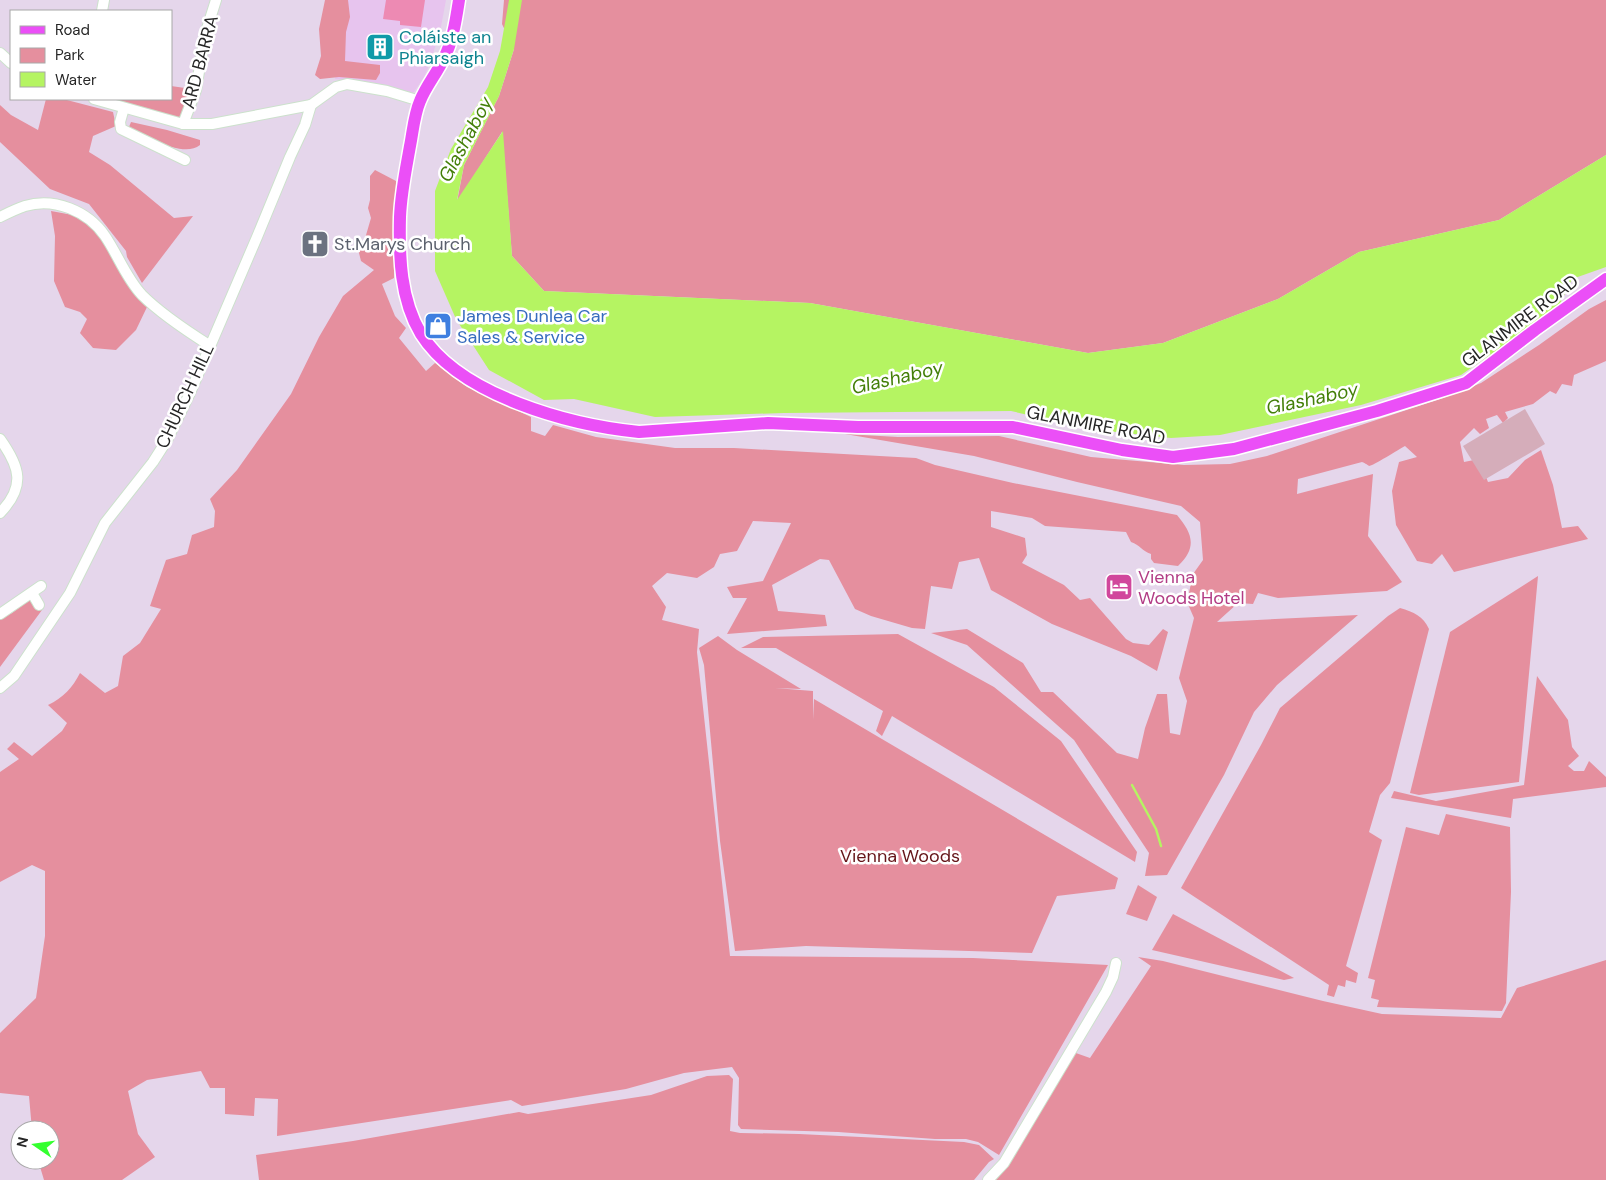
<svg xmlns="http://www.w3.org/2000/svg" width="1606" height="1180" font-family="'DM Sans',sans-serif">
<rect width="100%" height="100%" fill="#e5d6eb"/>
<!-- education -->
<path fill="#e7c4ee" d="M342 0H446L440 32 430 63 424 77 413 93 363 82 335 79Z"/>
<!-- green -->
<g fill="#e58f9e">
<path d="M325 0H348L350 17 346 32 345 61 380 65V73L376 80 339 77 320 79 315 75 321 56 319 29Z"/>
<path d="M504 0H1606V155L1499 220 1359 252 1278 299 1163 343 1088 353 810 303 544 291 512 256 502 132 457 202 464 165 499 96 514 49 502 24Z"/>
<path d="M171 86 199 90 191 118 176 119 105 99H171Z"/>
<path d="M46 99H63L113 112 116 126 93 136 89 152 110 165 174 218 193 216 142 283 127 257 126 251 89 204 50 189 0 142V105L11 115 38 130Z"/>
<path d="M131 122 167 130 200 140V145C184 158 150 138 133 131L129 127Z"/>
<path d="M375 170 396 181 394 278 382 284 395 316 406 328 399 338 426 371 435 363 467 387 531 417V431L545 436 553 425 596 437 675 448H734L916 458 935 465 1013 483 1177 515C1192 533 1198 547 1178 566L1154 563 1151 559V554C1142 551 1140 545 1131 542L1126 532 1045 526 1032 518 991 511V527L1025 538 1027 555 1022 563 1064 585 1080 600 1090 598 1126 639 1133 643 1149 645 1163 629 1168 632 1157 671 1131 656 1052 624 991 590 979 558 959 562 952 589 931 586 925 629 912 628 871 616 855 609 829 560 820 559 772 585 778 611 825 615 827 626 727 634 747 598H733L727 587 763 581 791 523 753 521 737 551 720 554 714 567 697 578 667 573 652 586 666 607 662 620 699 629 697 652 730 956 973 958 1108 965 999 1155 978 1142 966 1139H935L838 1132 741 1129 738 1125 739 1078 732 1067 684 1073 626 1089 522 1106 511 1100 277 1136 278 1099 255 1098 254 1116 225 1114V1088H210L201 1071 147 1080 128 1091 138 1134 155 1157 122 1180H44L38 1160H50V1130H32L29 1096 0 1093V1033L36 998 45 936V871L32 865 0 882V772L19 759 7 749 14 742 32 756 62 731 67 723 48 705C63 698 73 687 80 673L105 693 118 686 123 656 140 643 161 609 150 606 166 560 187 554 192 535 214 527 215 511 210 499 237 470 291 394 319 337 343 296 374 270 361 261 357 245 364 242 371 218 368 208 370 200V176Z"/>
<path d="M51 211 78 216 96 230 128 283 147 307 136 330 116 350 93 348 80 333 87 319 80 312 65 307 54 281 55 236Z"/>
<path d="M1606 300V361L1574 375 1572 386 1562 384 1556 394 1550 391 1533 404 1505 412 1508 418 1503 423 1497 415 1486 419 1489 428 1480 434 1474 428 1460 442 1464 462 1479 459 1488 482 1508 478 1525 460 1541 450 1553 485 1562 528 1578 526 1588 539 1454 572 1442 554 1432 564 1417 561 1396 525 1392 491 1399 462 1417 457 1405 446C1399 449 1373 466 1369 466 1368 465 1363 462 1362 462L1298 479 1297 494 1373 474 1368 536 1402 582 1387 591 1278 598 1258 593 1253 604 1238 603 1217 622 1358 615 1277 685 1254 712 1224 775 1167 875 1145 876 1149 853 1074 740 967 645 931 633 967 629 1023 663 1041 692H1053L1117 753 1138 759 1145 728 1157 694H1167L1170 733 1180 735 1187 701 1179 678 1194 618 1187 602 1193 574 1203 560 1200 522 1181 506 1077 482 974 456 845 434 898 437 999 436 1091 457 1184 465 1230 464 1267 456 1443 398 1481 383 1539 345 1589 309Z"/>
<path d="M1538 576 1519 782 1419 795 1410 793 1450 632Z"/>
<path d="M29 600 35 603 42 610 0 667V618L12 613Z"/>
<path d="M1400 608C1414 612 1423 616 1429 629L1390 783 1380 795 1369 832 1382 840 1346 966 1358 973 1356 983 1346 980 1345 987 1338 985 1334 997 1327 995 1329 985 1181 888 1261 745 1280 708 1388 616Z"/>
<path d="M898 634 994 687 1061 741 1137 852 1135 862 892 716 882 736 876 731 883 711 776 648H741L763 637Z"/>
<path d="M718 636 737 650 801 689 775 688 813 691V720L814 699 1118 878 1115 889 1057 896 1032 953 806 946 735 951 720 841 704 665 699 648Z"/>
<path d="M1537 676 1568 720 1572 747 1579 756 1568 766 1574 771H1584L1589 761 1606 777V787L1513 799 1511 818 1391 798 1394 791 1436 801 1524 785Z"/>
<path d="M1446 814 1510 827 1511 892 1506 1003 1502 1011 1377 1007 1379 1000 1371 998 1375 980 1368 978 1406 827 1439 835Z"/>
<path d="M1138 885 1157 897 1147 921 1126 914Z"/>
<path d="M1173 914 1294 978 1284 980 1152 950Z"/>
<path d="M1138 957 1163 961 1323 1001 1382 1014 1501 1018 1517 988 1606 960V1180H987L1073 1052 1090 1058 1151 966Z"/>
<path d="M729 1075 733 1079 730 1131 740 1133 799 1134 964 1142 979 1145 994 1159 989 1162 974 1180H259L256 1155 353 1141 519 1112 528 1114 651 1095 707 1076Z"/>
</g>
<!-- cemetery -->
<path fill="#d5adba" d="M1525 409 1545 444 1484 480 1463 446Z"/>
<!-- pitch -->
<path fill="#ed8ab3" d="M386 0H425L421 27 400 25V21L383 19Z"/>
<!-- water -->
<path fill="#b5f462" d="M509 0H522L514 49 499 96 464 165 457 200 503 131 512 256 544 291 810 303 1088 353 1163 343 1278 299 1359 252 1499 220 1606 155V267L1572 279 1558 308 1461 375 1361 405 1220 435 1171 438 1089 429 1011 411 784 413 655 417 574 399 544 400 489 370 456 319 435 271V191L451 149 488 87 500 51Z"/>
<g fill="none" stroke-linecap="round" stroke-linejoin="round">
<!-- stream -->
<path stroke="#b5f462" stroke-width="2.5" d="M1132 785 1156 829 1161 846"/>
<defs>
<g id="minor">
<path d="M102 11 104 0"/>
<path d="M0 53 11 63"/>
<path d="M94 99 183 124H212L311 105 336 87 347 84 387 91 420 101"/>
<path d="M124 108 120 122 121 129 185 160"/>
<path d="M183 124 196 90 205 35 216 0"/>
<path d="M0 217C8 213 16 209 25 206 54 197 88 211 105 236 118 255 126 278 142 295 158 311 190 333 209 345"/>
<path d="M0 439C20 467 26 486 0 513"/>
<path d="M32 593 39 605"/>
<path d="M0 614 41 586"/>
<path d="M0 688 14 676 70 593 105 523 153 462 167 440 190 393 257 237 290 157 305 125 311 105"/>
<path d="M988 1180 1004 1163 1106 992 1113 977 1116 963"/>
</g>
<path id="major" d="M459 0C456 19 453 41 444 58 437 73 426 86 420 101 414 115 413 131 410 146 406 169 401 192 400 217 399 256 400 299 421 334 460 396 570 425 639 432L768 423 858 427H1013L1122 450 1173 457 1234 449 1377 411 1466 383 1535 330 1606 279"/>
</defs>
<!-- minor casing -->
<use href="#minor" stroke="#cce1cc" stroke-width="12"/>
<!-- major casing -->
<use href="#major" stroke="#fff" stroke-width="15"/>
<!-- minor -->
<use href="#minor" stroke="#fff" stroke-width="10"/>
<!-- major -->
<use href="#major" stroke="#eb4ff7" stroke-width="12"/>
</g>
<!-- icons -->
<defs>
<symbol id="building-square" viewBox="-11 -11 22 22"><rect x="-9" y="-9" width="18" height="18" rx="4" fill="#0f9aa8" stroke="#fff"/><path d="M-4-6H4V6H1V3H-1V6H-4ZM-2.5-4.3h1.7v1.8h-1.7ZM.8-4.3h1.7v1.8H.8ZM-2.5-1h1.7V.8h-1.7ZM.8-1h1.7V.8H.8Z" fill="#fff"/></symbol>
<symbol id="church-square" viewBox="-11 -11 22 22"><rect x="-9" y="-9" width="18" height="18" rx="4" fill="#6b7280" stroke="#fff"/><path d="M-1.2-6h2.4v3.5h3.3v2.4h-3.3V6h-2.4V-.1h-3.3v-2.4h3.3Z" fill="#fff"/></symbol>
<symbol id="shop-square" viewBox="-11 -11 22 22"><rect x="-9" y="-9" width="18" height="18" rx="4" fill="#3f7fe0" stroke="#fff"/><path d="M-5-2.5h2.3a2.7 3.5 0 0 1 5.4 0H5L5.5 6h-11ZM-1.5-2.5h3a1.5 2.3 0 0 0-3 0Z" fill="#fff"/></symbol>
<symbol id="hotel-square" viewBox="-11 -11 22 22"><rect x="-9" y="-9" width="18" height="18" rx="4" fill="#d1479c" stroke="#fff"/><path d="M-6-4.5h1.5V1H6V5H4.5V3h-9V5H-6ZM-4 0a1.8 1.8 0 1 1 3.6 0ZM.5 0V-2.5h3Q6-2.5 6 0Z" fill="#fff"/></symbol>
</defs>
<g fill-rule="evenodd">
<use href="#building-square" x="364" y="31" width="32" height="32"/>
<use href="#church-square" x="299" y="228" width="32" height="32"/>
<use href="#shop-square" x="422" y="310" width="32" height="32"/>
<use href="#hotel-square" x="1103" y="571" width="32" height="32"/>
</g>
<g text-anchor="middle" stroke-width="5" stroke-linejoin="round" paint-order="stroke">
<!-- culture labels -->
<g font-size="18" fill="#0d838f" stroke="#fff" text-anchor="start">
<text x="399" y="43">Coláiste an<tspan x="399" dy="21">Phiarsaigh</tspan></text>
</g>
<!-- street labels -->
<g font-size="18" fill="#262626" stroke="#fff">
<text transform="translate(200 62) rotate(-75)" y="6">ARD BARRA</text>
<text transform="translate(1520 321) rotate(-37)" y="6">GLANMIRE ROAD</text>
<text transform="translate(185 396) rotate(-65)" y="6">CHURCH HILL</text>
<text transform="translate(1096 425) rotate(11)" y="6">GLANMIRE ROAD</text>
</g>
<!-- worship labels -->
<g font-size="18" fill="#5b616d" stroke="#fff" text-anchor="start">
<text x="334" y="250">St.Marys Church</text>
</g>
<!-- shop labels -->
<g font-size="18" fill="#366cbe" stroke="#fff" text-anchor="start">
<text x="457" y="322">James Dunlea Car<tspan x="457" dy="21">Sales &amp; Service</tspan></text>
</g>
<!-- hotel labels -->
<g font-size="18" fill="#b23c85" stroke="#fff" text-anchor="start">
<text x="1138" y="583">Vienna<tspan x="1138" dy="21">Woods Hotel</tspan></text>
</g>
<!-- park labels -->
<g font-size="18" fill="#651519" stroke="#fff">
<text x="900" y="862">Vienna Woods</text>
</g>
<!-- water labels -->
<g font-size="19" font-style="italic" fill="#437f08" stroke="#fff">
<text transform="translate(465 139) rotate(-62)" y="7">Glashaboy</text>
<text transform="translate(897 377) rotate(-13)" y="7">Glashaboy</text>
<text transform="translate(1312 398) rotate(-12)" y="7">Glashaboy</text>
</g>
</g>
<!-- legend -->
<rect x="10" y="10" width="162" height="90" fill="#ffffff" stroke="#a8a8a8"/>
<rect x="20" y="26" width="25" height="8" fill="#eb4ff7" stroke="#a8a8a8"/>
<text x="55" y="35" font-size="15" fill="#262626">Road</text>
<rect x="20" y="48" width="25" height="15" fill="#e58f9e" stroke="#a8a8a8"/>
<text x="55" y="60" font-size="15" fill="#262626">Park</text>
<rect x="20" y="72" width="25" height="15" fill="#b5f462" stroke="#a8a8a8"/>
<text x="55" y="85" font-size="15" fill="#262626">Water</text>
<!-- north arrow -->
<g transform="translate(35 1145) rotate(283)"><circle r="24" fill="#ffffff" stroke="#a8a8a8"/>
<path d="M0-4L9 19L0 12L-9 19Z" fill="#34ff2f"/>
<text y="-8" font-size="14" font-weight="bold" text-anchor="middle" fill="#262626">N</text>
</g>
</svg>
